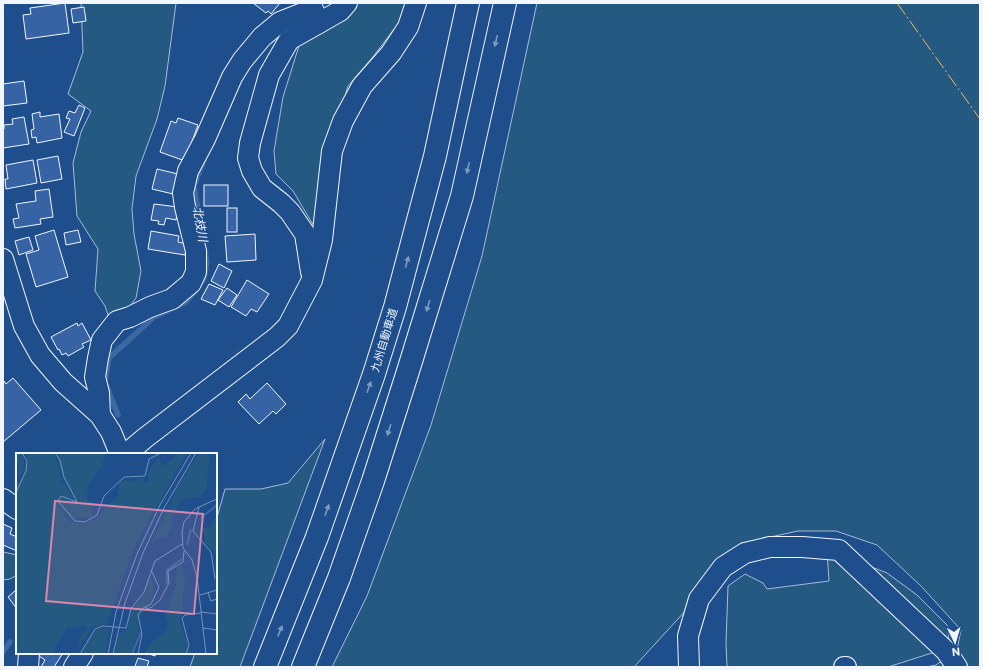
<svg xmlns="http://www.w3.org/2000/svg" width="983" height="670" font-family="Commissioner,'Noto Sans JP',sans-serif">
<rect width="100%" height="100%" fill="#1f4e8c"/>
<!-- green -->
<g fill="#245a82" stroke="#a8bbd7">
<path d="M81 3H176L165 86 157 119 136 176 132 209 134 234 141 271 136 298 113 330 105 306 95 291 98 249 77 216 73 163 81 132 91 111 68 94 83 52Z"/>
<path d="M334 3H406L398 24 372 58 348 86 338 121 318 233 293 191 276 174 274 151 283 97 302 36Z"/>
<path d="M537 3H980V667H926L936 665 957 650 961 630 921 586 877 545 836 531H798L761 539 688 608 634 667H332L367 596 431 425 482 256Z"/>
<path d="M325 439 240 667H190L195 653H216V521L225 489H261L288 483Z"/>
<path d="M827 551 854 560 887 573 917 595 947 625 949 640 935 652 888 667H727L726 643 728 586 745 574 763 583 767 589 829 581Z"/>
<path d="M3 552 17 555V575L10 579 3 580Z"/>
</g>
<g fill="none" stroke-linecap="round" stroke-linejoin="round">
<!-- stream -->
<g stroke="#3b69a3" stroke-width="5.5">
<path d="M203 238 194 186 204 160"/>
<path d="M118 415 105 382 109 358 154 317 186 302 204 279 207 262 205 251"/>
<path d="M3 652 10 642"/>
</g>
</g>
<!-- building -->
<g fill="#3563a3" stroke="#f2f6ff">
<path d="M65 3 69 33 26 39 23 15 31 14 30 8Z"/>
<path d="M253 3H280L271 14 268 11 266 13Z"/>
<path d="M84 7 86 21 73 23 71 9Z"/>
<path d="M24 81 27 103 3 106V84Z"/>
<path d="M79 105 85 108 74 136 64 132 70 119 66 118 69 111 75 113Z"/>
<path d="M40 112V117L59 114 62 138 37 143 36 137 32 138 31 130 34 129 32 114Z"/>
<path d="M24 117 29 144 3 148V130L4 129V125L13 124 12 119Z"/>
<path d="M178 118 198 125 185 161 160 152 171 121 176 123Z"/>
<path d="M58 156 62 179 41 183 37 160Z"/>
<path d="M33 160 37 183 6 189 5 179H8L6 165Z"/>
<path d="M157 169 178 174 173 194 152 189Z"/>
<rect x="204" y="185" width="24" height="21"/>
<path d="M49 189 53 217 40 219 41 224 15 228 13 219 19 218 16 204 36 201 35 191Z"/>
<path d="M154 204 178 207 176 220 166 218 164 225 158 224 159 221 151 220Z"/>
<rect x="227" y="208" width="10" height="24"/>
<path d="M54 230 68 277 36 287 26 254 39 250 35 236Z"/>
<path d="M78 230 81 242 66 245 64 233Z"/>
<path d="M151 231 179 236 178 242 187 244 185 255 148 249Z"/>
<path d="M255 234 256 260 227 262 225 236Z"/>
<path d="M29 237 33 250 19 255 15 241Z"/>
<path d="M219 264 232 271 224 288 211 281Z"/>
<path d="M247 280 269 294 257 312 251 309 246 316 231 307Z"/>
<path d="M209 284 223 290 215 305 201 299Z"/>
<path d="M227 288 237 295 229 307 218 300Z"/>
<path d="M77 323 78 326 82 323 91 340 82 344 84 347 68 356 66 353 62 355 59 349 58 350 51 337Z"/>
<path d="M13 378 41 410 3 442V382L4 381 6 384Z"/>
<path d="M267 383 286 404 276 414 273 411 259 424 238 402 246 394 250 399Z"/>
<path d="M3 524 12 528 10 534 17 537V551L3 545Z"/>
<path d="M17 589V609L8 597Z"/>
<path d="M40 653H63L54 667H41L45 660 39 656Z"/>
<path d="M146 653H156L155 656Z"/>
<path d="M138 658 149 661 147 667H139L135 666Z"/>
</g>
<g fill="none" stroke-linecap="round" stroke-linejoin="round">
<defs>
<g id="minor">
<path d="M3 259 24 326 40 355 63 382 100 415 111 432 120 454"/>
<path d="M311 272 305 234 290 212 281 203 262 188 252 171 248 158 250 143 269 75 289 40 340 11 347 3"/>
<path d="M100 415 99 393 95 377 98 358 102 340 117 321 130 317 150 307 172 299 191 283 196 272V251L185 207 183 193 188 171 205 139 232 77 242 61 262 37 280 22 313 9 319 23"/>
<path d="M126 454 145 438 277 337 288 326 312 280 322 240 332 151 343 121 362 86 391 53 408 27 416 3"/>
<path d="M3 499 17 509"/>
<path d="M28 667 29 653"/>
<path d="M74 667 83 653"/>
<path d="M689 667 688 636 699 599 723 567 745 553 770 547H802L839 550 946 651 957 667"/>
<path d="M844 667H846"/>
</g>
<g id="highway">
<path d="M265 667 317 537 374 374 395 307 435 156 461 35 468 3"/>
<path d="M303 667 339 578 373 481 409 368 462 196 505 3"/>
</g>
</defs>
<!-- minor casing -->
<use href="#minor" stroke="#f2f6ff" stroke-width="22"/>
<!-- highway casing -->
<use href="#highway" stroke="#f2f6ff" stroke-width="24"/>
<!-- minor -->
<use href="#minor" stroke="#1f4e8c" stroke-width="20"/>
<!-- highway -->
<use href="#highway" stroke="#1f4e8c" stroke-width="22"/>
<!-- power -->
<path stroke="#ffb74d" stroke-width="1" stroke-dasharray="14 3 2 3" stroke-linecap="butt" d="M897 3 980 119"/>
</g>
<!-- one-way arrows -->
<defs><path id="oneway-solid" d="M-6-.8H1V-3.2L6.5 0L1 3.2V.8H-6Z"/></defs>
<g fill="#7e9ac0">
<use href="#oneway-solid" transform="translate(496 41) rotate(103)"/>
<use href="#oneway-solid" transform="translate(468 168) rotate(102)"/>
<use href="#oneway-solid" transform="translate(407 262) rotate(-75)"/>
<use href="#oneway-solid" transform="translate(428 306) rotate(107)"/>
<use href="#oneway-solid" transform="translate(369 387) rotate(-71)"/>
<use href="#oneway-solid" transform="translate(389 430) rotate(108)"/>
<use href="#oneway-solid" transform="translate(327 510) rotate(-71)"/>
<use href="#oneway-solid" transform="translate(280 631) rotate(-68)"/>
</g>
<g text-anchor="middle" stroke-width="3" stroke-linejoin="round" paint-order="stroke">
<!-- street labels -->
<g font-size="11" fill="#f2f6ff" stroke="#1f4e8c">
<text transform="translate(384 340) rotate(-73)" y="4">九州自動車道</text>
</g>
<!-- water labels -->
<g font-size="12" font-style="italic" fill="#f2f6ff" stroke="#1f4e8c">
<text transform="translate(200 224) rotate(80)" y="4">北枝川</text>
</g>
</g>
<!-- overview -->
<g transform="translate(16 453)">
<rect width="201" height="201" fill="#1f4e8c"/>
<path d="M0 0H5L8 6V17L3 25V8L0 12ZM9 0H37L39 3 46 28 57 44V46L43 51 42 54 53 68 65 71 76 68 103 42 102 31 108 25 115 29 127 24 128 29H133L132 19 142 5 147 13 159 4 158 0H171L119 92 91 171 76 174 59 201 64 184 71 176 67 172 58 175 51 174 36 201H0V35L8 22 12 8ZM40 0H89L86 15 81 18 72 33 71 47 77 50 76 64 73 65 61 63V68L44 55 46 51 60 46 46 23ZM183 0H194L190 37 183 44 166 46 154 67 157 70 150 85H141L135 91 163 32ZM201 61V101L188 89V79L181 76 195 74ZM165 110 169 128 164 168 172 193 169 201H127L136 189 149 179 152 172 149 163 160 133 161 115ZM133 122 139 135 133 152 120 169 123 175 118 190V201H98L102 182 112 175 114 161 127 144ZM85 175 94 176 89 201H65L78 178Z" fill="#245a82"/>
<path fill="none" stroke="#3b69a3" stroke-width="2" d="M185 65 201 52M171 92 175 76M151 131V117L166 106M116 201 125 179"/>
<path fill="none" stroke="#7391ba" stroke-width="1" d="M39 0 44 7 48 24 61 49 45 43 42 48 59 68 69 69 81 62 88 43 108 24 129 23 133 6 145 0M0 39 10 18 11 8 6 0M183 54 177 78 195 99 199 126M192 140 195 148 201 146M184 142 201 137M130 154 131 156 136 154 144 147 153 130 152 118 167 109 168 98M185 159 201 161M187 175 201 177M64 201 79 176 87 173 110 175 115 156 128 139 139 108 166 91M92 201 100 159 121 101 144 52 175 0M97 201 109 150 127 100 148 55 180 0M122 201 126 181 122 162 127 155 135 151 143 134 135 117M170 201 173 192 166 165 169 162 185 160M190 201 181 124 176 107 167 95 166 79 168 69 179 56 201 46"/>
<path fill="#da87ad" fill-opacity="0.15" stroke="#da87ad" stroke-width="2" d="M39 48 187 61 178 161 30 148Z"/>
<rect width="201" height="201" fill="none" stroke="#f2f6ff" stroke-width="2"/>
</g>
<!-- border -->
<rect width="983" height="670" fill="none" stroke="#f2f6ff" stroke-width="8"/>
<!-- north arrow -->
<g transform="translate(955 642) rotate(175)" stroke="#1f4e8c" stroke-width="3" paint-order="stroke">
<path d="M0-3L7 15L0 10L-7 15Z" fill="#f2f6ff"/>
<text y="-6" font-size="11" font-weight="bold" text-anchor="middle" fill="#f2f6ff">N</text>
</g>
</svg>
